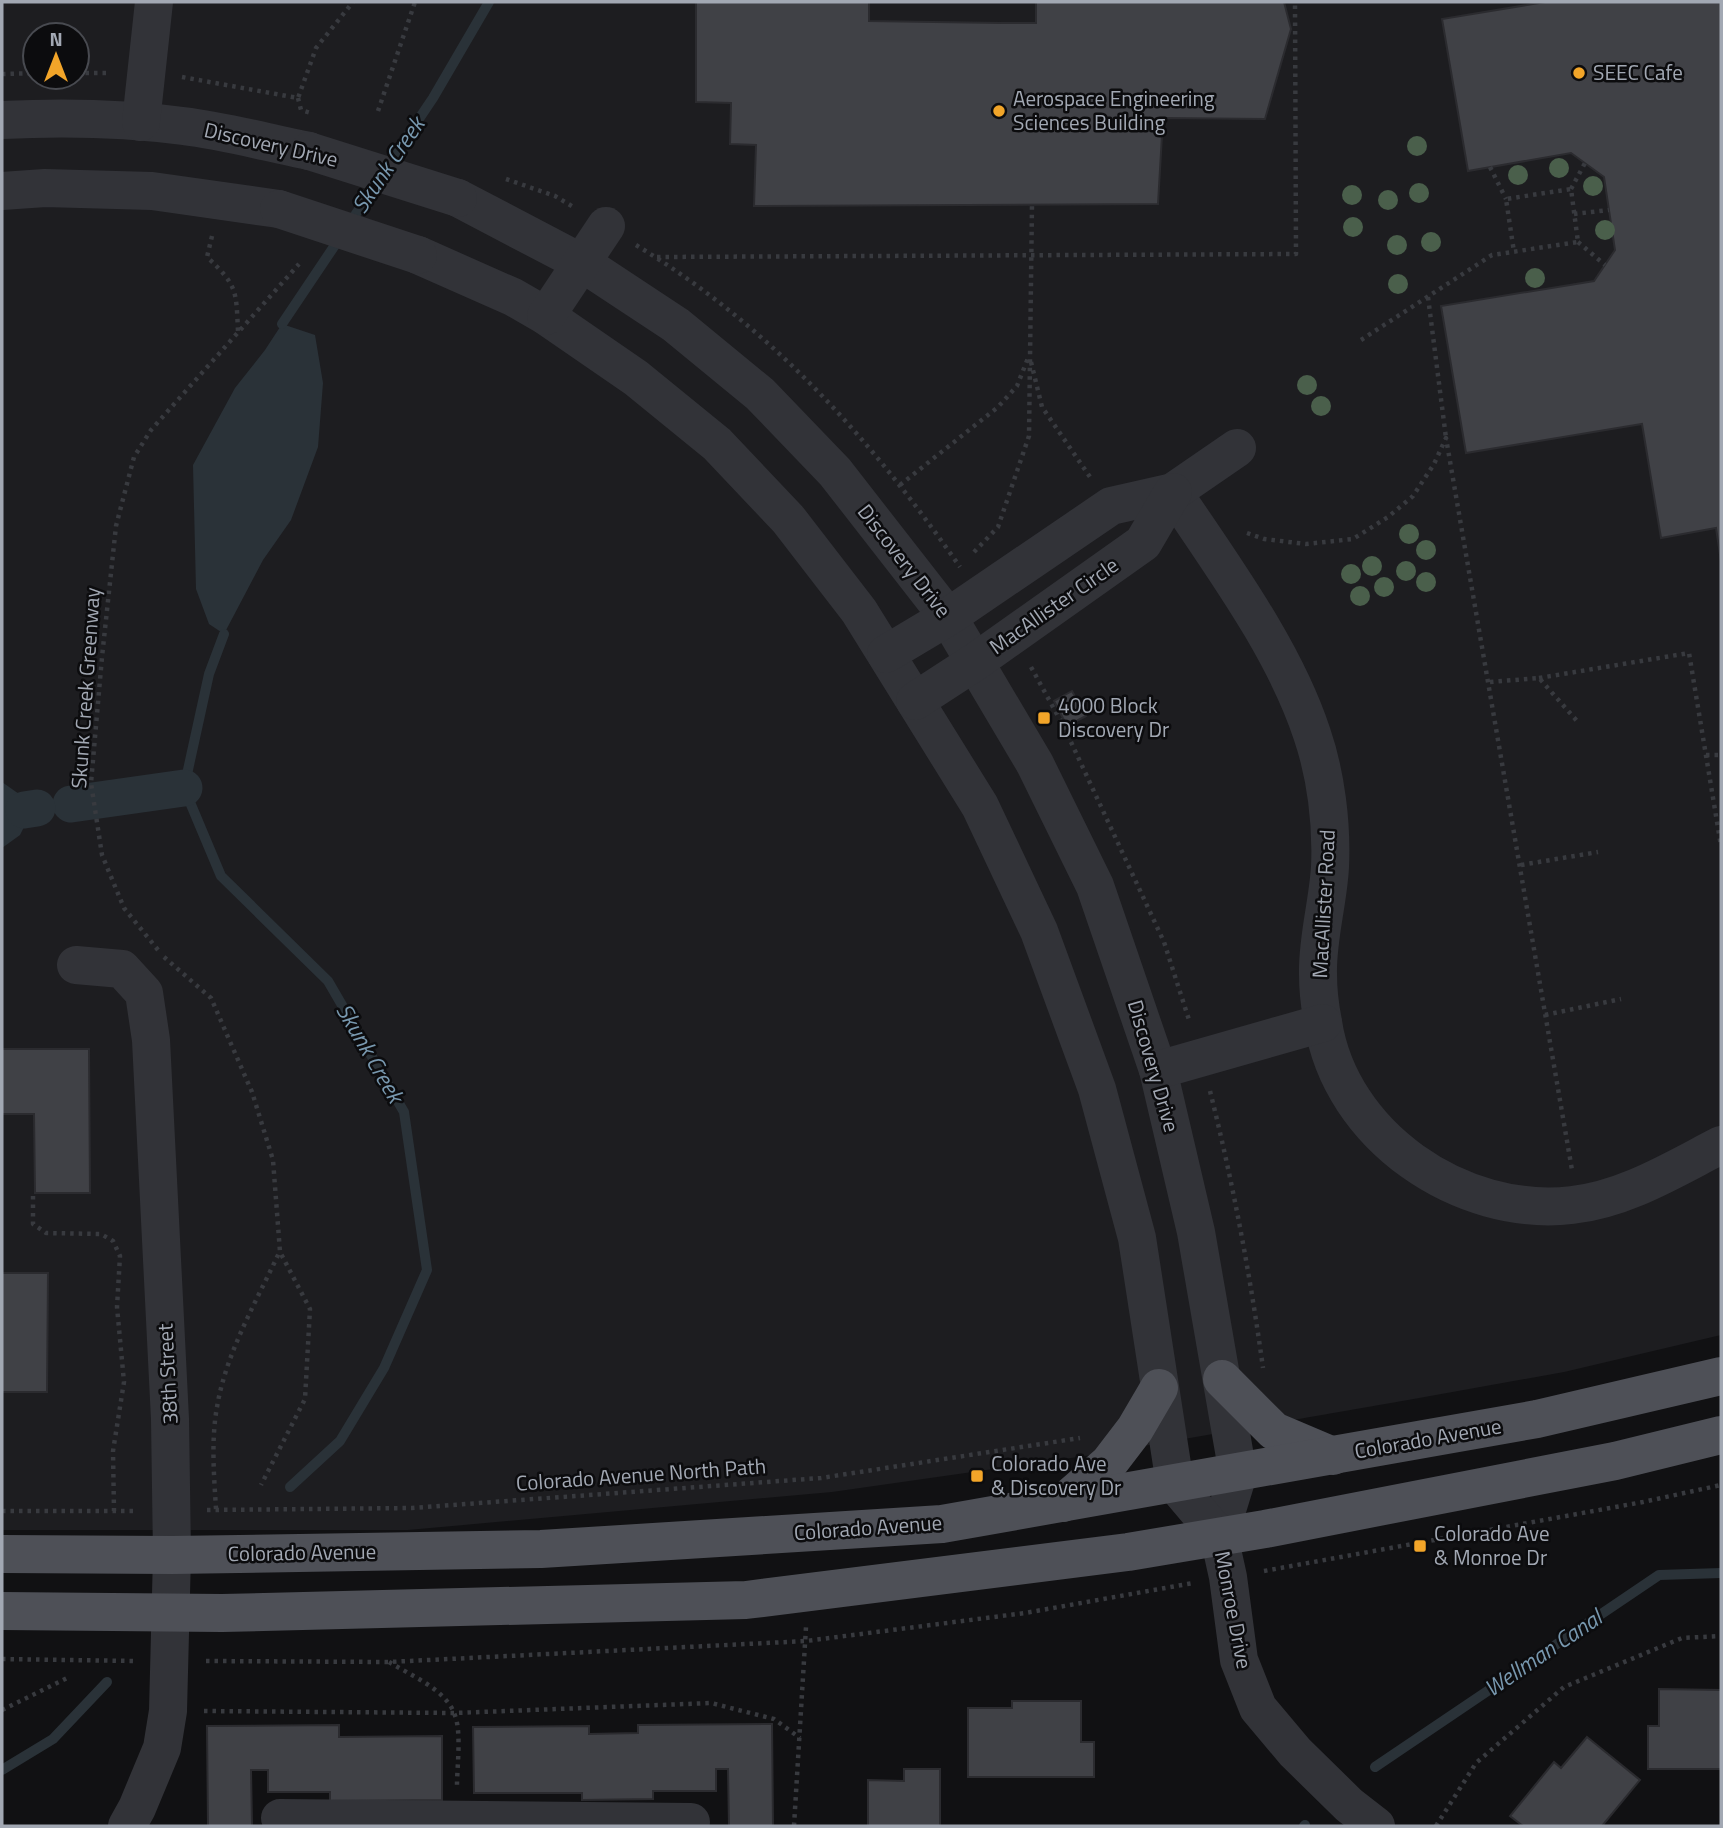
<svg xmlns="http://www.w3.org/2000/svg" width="1723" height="1828" font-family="'Titillium Web',sans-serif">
<rect width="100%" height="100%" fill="#111113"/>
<!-- built -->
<path fill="#1d1d20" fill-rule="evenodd" d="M2 2H1721V1335L1564 1372 1408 1400 1092 1455 832 1492 408 1530H2ZM35 35H77V77H35Z"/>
<!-- water -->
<g fill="#2a3238">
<path d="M282 324 315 335 323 383 318 447 291 520 263 560 224 634 209 624 196 589 193 465 235 388 265 350Z"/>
<path d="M2 782 19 794 27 821 20 835 2 848Z"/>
</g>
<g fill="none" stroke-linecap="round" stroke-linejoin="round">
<!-- stream -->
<g stroke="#2a3238" stroke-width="10">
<path d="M386 168 433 98 489 2"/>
<path d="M282 324 378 181"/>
<path d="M224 634 209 674 184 788 221 876 328 981 404 1112 427 1270 384 1368 340 1441 290 1487"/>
<path d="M1375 1767 1659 1575 1721 1573"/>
<path d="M2 1770 53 1739 107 1682"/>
<path d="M1304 1826 1305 1825"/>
</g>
<!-- canal -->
<g stroke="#2a3238" stroke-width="37">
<path d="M71 804 184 788"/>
<path d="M24 810 37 808"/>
</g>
</g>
<!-- building -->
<g fill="#404146" stroke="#2b2b2f" stroke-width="2">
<path d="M696 2H869V21L1001 23H1036V2H1284L1291 29 1265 119 1163 118 1158 204 754 206 756 145 730 144 731 103 696 102Z"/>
<path d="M1545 2H1721V561L1716 528 1661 538 1642 424 1466 453 1441 306 1594 281 1615 250 1604 177 1571 153 1468 171 1442 19Z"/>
<path d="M1072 691 1086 716 1067 726 1054 701Z"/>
<path d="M2 1049H89L90 1193H35L34 1114H2Z"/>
<path d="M2 1273H48L47 1392H2Z"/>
<path d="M1659 1689 1721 1690V1769H1648V1726H1659Z"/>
<path d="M1012 1701H1081V1742H1094V1777H968V1708H1012Z"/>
<path d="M772 1724 773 1826H729L728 1769H716V1791H653V1799L582 1800V1793H474L473 1727 589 1726V1734L638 1733V1725Z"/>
<path d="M339 1725V1737L442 1736V1800L330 1801V1792H268V1770H251L252 1826H208L207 1726Z"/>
<path d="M1587 1737 1640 1780 1602 1826H1523L1510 1816 1554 1762 1561 1768Z"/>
<path d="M904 1769H940V1826H868V1780L904 1781Z"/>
</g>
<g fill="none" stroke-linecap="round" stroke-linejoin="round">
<!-- path -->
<g stroke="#383a3f" stroke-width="4.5" stroke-dasharray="3.5 5" stroke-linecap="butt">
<path d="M77 73H111"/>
<path d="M2 74 35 73"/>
<path d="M182 77 298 98 316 48 353 2"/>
<path d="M378 111 415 2"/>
<path d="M1490 167 1506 199"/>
<path d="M506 179 555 196 575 208"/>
<path d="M1571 189 1585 163"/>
<path d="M1574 214 1609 210"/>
<path d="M212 236 207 257C238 286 236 291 238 331"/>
<path d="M1578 242 1605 265"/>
<path d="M636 245C772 328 870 438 960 567"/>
<path d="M657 257 1296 254 1295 2"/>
<path d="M1428 297 1446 438"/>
<path d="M1361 340 1492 255 1578 242 1571 189 1506 199 1514 252"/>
<path d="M1031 362 1042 407 1090 477"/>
<path d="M900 485 998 407 1017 386 1028 358"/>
<path d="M1247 533 1264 539 1306 544 1353 539 1388 517 1413 496 1434 464 1446 438 1572 1170"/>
<path d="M974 552 998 527 1029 436 1032 204"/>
<path d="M1031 667 1064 727 1164 942 1190 1023"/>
<path d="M1539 678 1689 653 1721 846"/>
<path d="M1490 682 1539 678 1577 721"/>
<path d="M1706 755H1721"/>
<path d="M1521 865 1598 852"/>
<path d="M158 950 124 908 102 855 91 783 102 657 116 526 134 457 151 430 299 264"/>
<path d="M164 957 211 998 252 1092 273 1160 280 1252 310 1309 305 1399 261 1485"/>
<path d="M1545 1015 1621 999"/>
<path d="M1210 1091C1233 1183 1250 1274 1263 1368"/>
<path d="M33 1196V1224L46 1233 101 1234 113 1241 120 1256 117 1307 124 1382 113 1451 114 1511"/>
<path d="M216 1509C214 1476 211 1440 217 1407 226 1353 256 1302 279 1253"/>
<path d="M207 1510 412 1508 821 1478 1080 1438"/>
<path d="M2 1511H136"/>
<path d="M1264 1571 1643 1502 1721 1485"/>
<path d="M2 1659 134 1661"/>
<path d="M206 1661 389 1662 806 1641 1025 1613 1193 1583"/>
<path d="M389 1662C410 1675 445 1689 454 1713 462 1730 457 1766 457 1785"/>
<path d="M2 1710 67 1678"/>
<path d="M204 1711 455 1713 711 1703 774 1719 800 1738"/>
<path d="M794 1826 806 1627"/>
<path d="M1436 1826 1476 1763 1564 1687 1682 1638 1721 1636"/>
</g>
<!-- minor -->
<g stroke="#323338" stroke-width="38">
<path d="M2 120C62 117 123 118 183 126 226 131 268 143 309 151"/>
<path d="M141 122 154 2"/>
<path d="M2 191 45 188 152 191 279 209"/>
<path d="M458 198 582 263 676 325 760 394 835 472 948 617 1035 764 1095 886 1158 1070 1196 1232 1238 1474 1219 1536"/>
<path d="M418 255 513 297 546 316 636 378 717 444 788 519 859 611 980 806 1039 931 1097 1089 1137 1238 1175 1484 1219 1536 1228 1577 1239 1660 1258 1708 1295 1752 1349 1805 1376 1826"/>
<path d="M546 316 606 226"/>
<path d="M1173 492C1223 567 1284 649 1312 734 1326 775 1332 824 1330 867 1328 903 1317 939 1318 974 1318 990 1320 1007 1323 1022 1340 1136 1461 1218 1572 1205 1626 1199 1674 1169 1721 1145"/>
<path d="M886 654 948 617 1111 506 1173 492 1237 448"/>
<path d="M915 701 975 662 1143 543 1173 492"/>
<path d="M76 965 122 969 144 993 151 1040 170 1419 172 1555 168 1711 162 1748 137 1808 127 1826"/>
<path d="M1158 1070 1323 1023"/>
<path d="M280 1818 691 1822"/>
</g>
<!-- major -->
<g stroke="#4e5057" stroke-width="38">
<path d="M1222 1379 1274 1431 1333 1456"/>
<path d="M1063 1503 1109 1463 1135 1429 1159 1388"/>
<path d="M2 1554 172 1555 541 1549 942 1524 1537 1419 1721 1376"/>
<path d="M2 1611 222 1613 746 1600 1128 1552 1265 1529 1615 1461 1721 1435"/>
</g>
<!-- path-bridge -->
<path stroke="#383a3f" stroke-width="4.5" stroke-dasharray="3.5 5" stroke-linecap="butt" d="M298 98 301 110 311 113"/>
<!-- minor-bridge -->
<g stroke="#323338" stroke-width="38">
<path d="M309 151 458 198"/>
<path d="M279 209 418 255"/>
</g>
</g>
<!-- trees -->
<g fill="#4a5f4b">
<circle cx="1417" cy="146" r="10"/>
<circle cx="1559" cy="168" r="10"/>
<circle cx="1518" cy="175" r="10"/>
<circle cx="1593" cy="186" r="10"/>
<circle cx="1419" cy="193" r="10"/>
<circle cx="1352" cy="195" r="10"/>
<circle cx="1388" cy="200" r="10"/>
<circle cx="1353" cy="227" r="10"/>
<circle cx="1605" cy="230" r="10"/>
<circle cx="1431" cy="242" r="10"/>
<circle cx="1397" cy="245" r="10"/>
<circle cx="1535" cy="278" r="10"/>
<circle cx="1398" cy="284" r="10"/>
<circle cx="1307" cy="385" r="10"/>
<circle cx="1321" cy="406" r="10"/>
<circle cx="1409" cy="534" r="10"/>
<circle cx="1426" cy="550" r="10"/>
<circle cx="1372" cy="566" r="10"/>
<circle cx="1406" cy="571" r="10"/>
<circle cx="1351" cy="574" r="10"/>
<circle cx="1426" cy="582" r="10"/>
<circle cx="1384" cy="587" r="10"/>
<circle cx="1360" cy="596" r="10"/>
</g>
<!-- markers -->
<g fill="#f2a529" stroke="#0c0c0e" stroke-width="2.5">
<circle cx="1579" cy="73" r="7"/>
<circle cx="999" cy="111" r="7"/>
<rect x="1037" y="711" width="14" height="14" rx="3.5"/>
<rect x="970" y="1469" width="14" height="14" rx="3.5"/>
<rect x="1413" y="1539" width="14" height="14" rx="3.5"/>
</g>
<g text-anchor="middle" stroke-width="5" stroke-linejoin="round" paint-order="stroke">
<!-- poi labels -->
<g font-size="21" fill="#a2a8b3" stroke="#0c0c0e" text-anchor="start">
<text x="1593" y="80">SEEC Cafe</text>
<text x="1013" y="106">Aerospace Engineering<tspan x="1013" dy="24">Sciences Building</tspan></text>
<text x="1058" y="713">4000 Block<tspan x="1058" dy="24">Discovery Dr</tspan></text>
<text x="991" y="1471">Colorado Ave<tspan x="991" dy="24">&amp; Discovery Dr</tspan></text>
<text x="1434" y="1541">Colorado Ave<tspan x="1434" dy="24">&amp; Monroe Dr</tspan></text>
</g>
<!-- street labels -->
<g font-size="21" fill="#a2a8b3" stroke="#0c0c0e">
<text transform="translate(271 145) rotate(13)" y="7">Discovery Drive</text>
<text transform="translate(904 561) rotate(52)" y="7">Discovery Drive</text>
<text transform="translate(1054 606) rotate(-35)" y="7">MacAllister Circle</text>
<text transform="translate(86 688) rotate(-86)" y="7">Skunk Creek Greenway</text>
<text transform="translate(1324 904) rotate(-87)" y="7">MacAllister Road</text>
<text transform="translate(1153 1066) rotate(74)" y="7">Discovery Drive</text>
<text transform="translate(168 1374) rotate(-93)" y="7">38th Street</text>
<text transform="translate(1428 1439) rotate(-10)" y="7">Colorado Avenue</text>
<text transform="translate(641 1475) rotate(-4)" y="7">Colorado Avenue North Path</text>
<text transform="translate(868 1528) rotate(-4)" y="7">Colorado Avenue</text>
<text transform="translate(302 1553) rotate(-1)" y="7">Colorado Avenue</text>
<text transform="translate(1233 1610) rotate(79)" y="7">Monroe Drive</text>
</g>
<!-- water labels -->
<g font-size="23" font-style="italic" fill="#7898af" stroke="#0c0c0e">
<text transform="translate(388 165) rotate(-56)" y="8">Skunk Creek</text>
<text transform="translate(370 1053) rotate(60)" y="8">Skunk Creek</text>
<text transform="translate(1543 1653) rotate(-34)" y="8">Wellman Canal</text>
</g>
</g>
<!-- border -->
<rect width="1723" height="1828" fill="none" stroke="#a2a8b3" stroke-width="7"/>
<!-- north arrow -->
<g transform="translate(56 56)"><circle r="33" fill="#0c0c0e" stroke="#484a50" stroke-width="2"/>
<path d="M0-5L12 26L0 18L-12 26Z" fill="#f2a529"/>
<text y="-10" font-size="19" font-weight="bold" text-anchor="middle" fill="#a2a8b3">N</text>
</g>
</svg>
